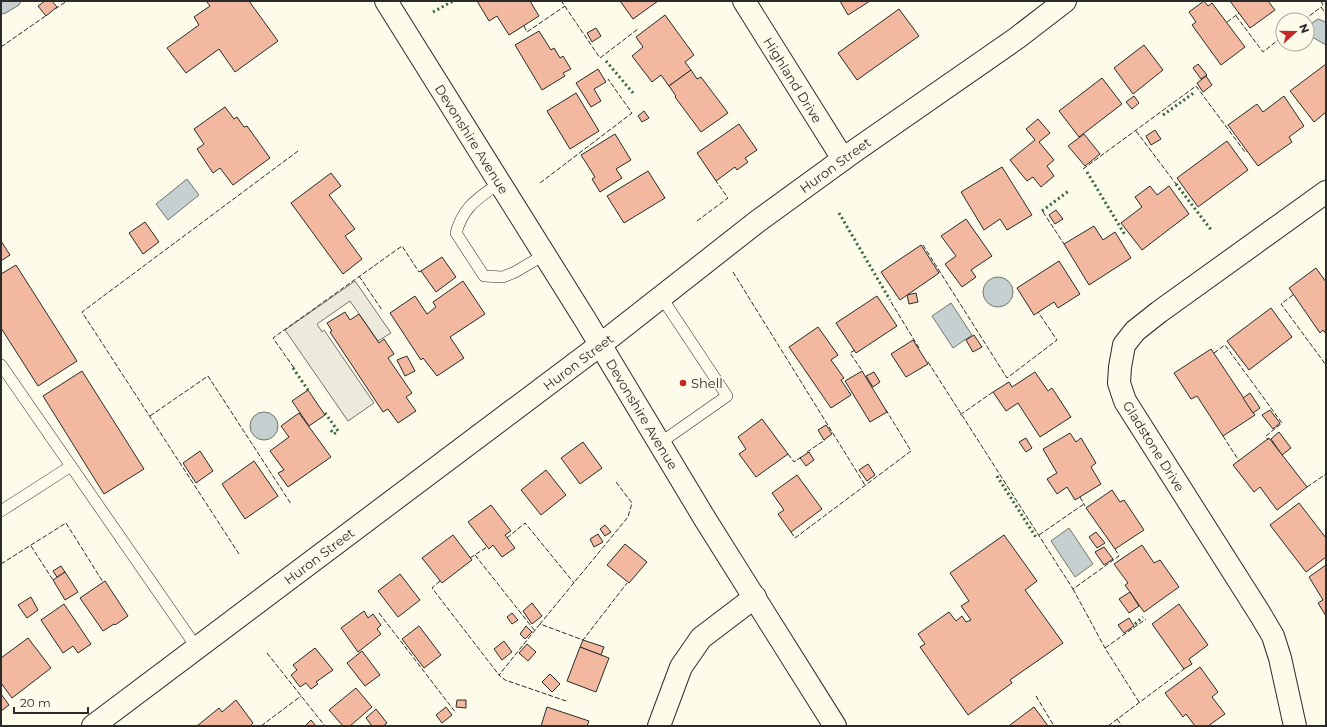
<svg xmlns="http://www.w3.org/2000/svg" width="1327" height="727" font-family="Montserrat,sans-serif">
<rect width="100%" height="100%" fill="#fdfbea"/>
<!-- parking -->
<path fill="#eceadb" stroke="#74746e" d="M355 281 391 333 378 341 350 301 317 324 322 332 324 330 374 403 348 421 285 330Z"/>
<!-- water -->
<g fill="#c7d0d0" stroke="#74746e">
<path d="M1 1H21L19 5 4 14 1 13Z"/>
<path d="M1318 19 1326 22V45L1312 37 1310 31 1312 23Z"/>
<path d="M187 179 199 195 168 220 156 204Z"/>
<circle cx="998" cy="292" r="15"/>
<path d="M951 303 972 335 953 348 932 316Z"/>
<circle cx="264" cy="426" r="14"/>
<path d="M1069 528 1093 564 1075 577 1051 541Z"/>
</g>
<!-- building -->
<g fill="#f2b8a0" stroke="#2b2b2b">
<path d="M45 1H52L57 7 46 16 38 6Z"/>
<path d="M206 1H249L278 41 235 72 219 49 186 73 167 48 199 25 194 17 210 6Z"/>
<path d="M477 1H530L539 16 509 35 497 16 489 21Z"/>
<path d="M620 1H658L633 19Z"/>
<path d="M840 1H870L848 15Z"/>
<path d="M1204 1 1208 6 1212 3 1245 47 1221 65 1192 25 1196 22 1189 12Z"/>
<path d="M1230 1H1268L1275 10 1250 28Z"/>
<path d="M899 9 919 36 857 80 838 53Z"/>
<path d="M665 15 694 55 685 62 691 70 669 86 661 75 652 82 632 56 643 47 636 37Z"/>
<path d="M596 28 601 36 592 42 587 33Z"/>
<path d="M539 31 551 50 554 48 560 58 563 56 571 69 563 73 565 76 542 90 515 45Z"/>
<path d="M1144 45 1163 70 1133 94 1114 68Z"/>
<path d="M1198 64 1207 75 1201 79 1193 68Z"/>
<path d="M1326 64V112L1314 122 1290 91Z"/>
<path d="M598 69 606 82 594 89 601 101 591 107 576 83Z"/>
<path d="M691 70 697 79 701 77 728 113 701 132 675 97 676 96 669 86Z"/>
<path d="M1206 76 1212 85 1203 92 1197 83Z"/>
<path d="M1102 78 1122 104 1079 137 1059 111Z"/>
<path d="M576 93 599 131 570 149 547 111Z"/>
<path d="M1134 96 1139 103 1132 109 1126 102Z"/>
<path d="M1284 96 1304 126 1289 137 1292 142 1258 166 1228 125 1257 104 1263 112Z"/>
<path d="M225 107 234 119 237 117 244 127 247 126 270 158 233 185 220 168 213 173 197 149 204 144 194 129Z"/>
<path d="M644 111 649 118 642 122 638 116Z"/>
<path d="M1038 119 1050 133 1039 142 1054 160 1047 166 1054 176 1041 187 1033 177 1027 181 1010 160 1035 140 1026 129Z"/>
<path d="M739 124 757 150 745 158 748 162 737 170 735 167 716 181 697 153Z"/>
<path d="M1155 130 1161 139 1151 145 1146 136Z"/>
<path d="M615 134 631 160 616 169 622 178 600 192 592 179 595 177 581 155Z"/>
<path d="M1084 134 1100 154 1085 166 1068 146Z"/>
<path d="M1227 141 1248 170 1198 207 1177 178Z"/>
<path d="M1002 167 1032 215 1007 230 1000 219 984 230 961 192Z"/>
<path d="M648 171 665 198 624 223 607 196Z"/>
<path d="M331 173 341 186 329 195 355 229 345 236 362 259 343 274 291 203Z"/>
<path d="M1150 186 1157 195 1169 186 1189 214 1142 250 1121 223 1142 207 1135 197Z"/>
<path d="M1056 210 1063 219 1055 224 1049 215Z"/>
<path d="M966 219 992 256 971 270 976 277 962 287 945 264 956 256 941 236Z"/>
<path d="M145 222 159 242 143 254 129 233Z"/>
<path d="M1094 226 1103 240 1115 232 1131 258 1089 285 1064 244Z"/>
<path d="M1 241 10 255 1 261Z"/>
<path d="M921 245 939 273 900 300 881 272Z"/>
<path d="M442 257 456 277 436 292 421 271Z"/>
<path d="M1059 261 1080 294 1058 308 1054 302 1034 315 1017 288Z"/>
<path d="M16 265 77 361 38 386 1 328V274Z"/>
<path d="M1316 268 1326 282V334L1323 330 1320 333 1289 288Z"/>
<path d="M463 281 485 314 450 337 464 358 437 376 423 358 421 360 390 313 415 296 427 314 436 307 433 302Z"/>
<path d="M916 293 918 302 909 304 907 295Z"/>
<path d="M877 296 897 326 856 353 836 323Z"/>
<path d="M1271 308 1292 337 1249 370 1227 341Z"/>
<path d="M345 312 350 320 359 314 379 343 384 339 394 354 388 358 412 393 406 397 416 411 398 423 388 409 383 412 330 332 332 331 327 323Z"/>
<path d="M818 327 838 355 831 360 844 378 841 380 851 395 831 408 789 347Z"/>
<path d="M974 335 982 347 973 352 966 340Z"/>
<path d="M913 340 928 364 906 377 891 354Z"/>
<path d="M1211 349 1255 415 1223 436 1197 396 1191 399 1174 373Z"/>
<path d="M407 356 415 371 405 376 397 360Z"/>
<path d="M82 371 144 469 104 494 43 396Z"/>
<path d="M862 371 887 412 870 422 845 381Z"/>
<path d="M874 372 880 382 873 387 866 376Z"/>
<path d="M1035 372 1048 391 1052 388 1071 417 1040 437 1018 403 1006 411 993 392 1009 382 1012 387Z"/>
<path d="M308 390 325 415 309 426 292 401Z"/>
<path d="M1250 393 1260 408 1253 413 1243 398Z"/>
<path d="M1270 410 1280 423 1273 429 1262 415Z"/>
<path d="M299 413 331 457 288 487 278 473 284 470 270 451 289 437 281 426Z"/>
<path d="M762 419 788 454 756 477 739 454 746 449 738 437Z"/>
<path d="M826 425 832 434 824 440 818 430Z"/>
<path d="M1279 432 1291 448 1282 455 1271 439Z"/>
<path d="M1070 433 1076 442 1081 438 1096 463 1091 467 1101 484 1075 500 1067 487 1057 494 1047 479 1057 473 1043 449Z"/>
<path d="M1026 438 1032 448 1026 452 1019 442Z"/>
<path d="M1269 438 1307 487 1277 510 1260 487 1254 492 1233 465Z"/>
<path d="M583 442 602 468 580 484 561 458Z"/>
<path d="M200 451 213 471 196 483 183 463Z"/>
<path d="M809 452 814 460 806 466 800 458Z"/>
<path d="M254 461 278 496 245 519 222 484Z"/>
<path d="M868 464 875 475 867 481 859 470Z"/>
<path d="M546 470 566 495 541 515 521 490Z"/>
<path d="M797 475 822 509 791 532 778 514 784 510 772 493Z"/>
<path d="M1112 490 1120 502 1124 500 1144 530 1115 549 1086 508Z"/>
<path d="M1299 503 1326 538V557L1306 572 1270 525Z"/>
<path d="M491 505 511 531 505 535 515 548 502 557 493 545 489 549 468 522Z"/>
<path d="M605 525 611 532 605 536 600 529Z"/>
<path d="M1096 532 1105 543 1097 548 1089 537Z"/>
<path d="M598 534 603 542 594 547 590 539Z"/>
<path d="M453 535 472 560 442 583 422 558Z"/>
<path d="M1004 535 1037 581 1025 590 1063 643 1010 680 1012 683 968 715 920 647 925 644 918 634 949 612 956 621 962 616 966 622 971 620 961 606 969 601 950 573Z"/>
<path d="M625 544 647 562 629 583 607 565Z"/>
<path d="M1142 545 1154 563 1160 560 1179 587 1144 612 1125 585 1128 583 1114 564Z"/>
<path d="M1104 547 1113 559 1104 565 1095 552Z"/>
<path d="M1326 565V616L1318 603 1323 600 1309 577Z"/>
<path d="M61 566 65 572 57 577 53 571Z"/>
<path d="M65 572 78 592 65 600 53 580Z"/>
<path d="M400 574 420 600 398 617 378 591Z"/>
<path d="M105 581 128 616 115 625 114 624 103 631 80 598Z"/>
<path d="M1130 592 1139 606 1129 613 1119 599Z"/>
<path d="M31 597 38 610 27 618 18 605Z"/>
<path d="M532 603 542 616 532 624 523 611Z"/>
<path d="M64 604 91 644 78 653 73 646 63 653 41 620Z"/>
<path d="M1179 604 1208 645 1189 659 1192 664 1184 669 1152 624Z"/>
<path d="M364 611 368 618 373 614 381 625 377 629 381 634 358 652 341 628Z"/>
<path d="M512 613 518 620 512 624 507 617Z"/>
<path d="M1129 618 1134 626 1124 633 1118 625Z"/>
<path d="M419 626 441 655 424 668 402 639Z"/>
<path d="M526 626 532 632 525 639 520 634Z"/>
<path d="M28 638 51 668 12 698 1 683V658Z"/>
<path d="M583 640 604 647 601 655 580 647Z"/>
<path d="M504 641 512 652 502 660 494 649Z"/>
<path d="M527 644 536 652 528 661 519 653Z"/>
<path d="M580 647 609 658 596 692 567 681Z"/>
<path d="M315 648 333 670 316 682 318 684 311 689 306 683 300 687 291 675 297 670 293 665Z"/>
<path d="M362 651 380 675 365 686 347 663Z"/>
<path d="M1200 667 1218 692 1212 697 1225 714 1208 726H1195L1186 714 1183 717 1165 693Z"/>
<path d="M550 674 560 684 552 692 542 682Z"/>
<path d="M356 688 372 707 350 726H343L329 710Z"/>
<path d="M1 694 9 705 1 711Z"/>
<path d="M236 700 253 723 250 726H197L219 708 222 712Z"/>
<path d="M457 700H466V708L456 707Z"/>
<path d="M446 707 452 715 442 723 436 715Z"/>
<path d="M547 707 589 721 587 726H541Z"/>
<path d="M1034 707 1048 726H1011L1010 725Z"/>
<path d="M376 709 387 723 383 726H372L366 718Z"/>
<path d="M311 720 316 726H305Z"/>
</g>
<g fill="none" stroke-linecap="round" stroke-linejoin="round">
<defs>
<g id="service">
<path d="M499 183C478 199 464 205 456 233L484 276 503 277 515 272 544 255"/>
<path d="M1 365 197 648"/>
<path d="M660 443 727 396 662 298"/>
<path d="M1 511 71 466"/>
</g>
<g id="minor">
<path d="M744 1 843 159"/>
<path d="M600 345 758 221 853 152 1017 38 1065 1"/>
<path d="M659 726 681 667 701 638 755 597"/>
<path d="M1295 726 1280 658 1273 636 1260 614 1125 401 1119 383 1120 367 1124 345 1135 331 1159 312 1326 192"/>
</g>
<g id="secondary">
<path d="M386 1 586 321 705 519 835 726"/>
<path d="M93 726 600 345"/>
</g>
</defs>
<!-- service casing -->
<use href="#service" stroke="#2b2b2b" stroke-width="12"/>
<!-- minor casing -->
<use href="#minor" stroke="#2b2b2b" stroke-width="24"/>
<!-- secondary casing -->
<use href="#secondary" stroke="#2b2b2b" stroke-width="24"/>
<!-- service -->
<use href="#service" stroke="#fdfbea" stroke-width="11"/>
<!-- minor -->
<use href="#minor" stroke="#fdfbea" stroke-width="22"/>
<!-- secondary -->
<use href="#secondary" stroke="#fdfbea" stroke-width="22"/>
<!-- hedge -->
<g stroke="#34623c" stroke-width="3" stroke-dasharray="2 3" stroke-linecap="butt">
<path d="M433 12 453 1"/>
<path d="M606 61 633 93"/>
<path d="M1163 115 1195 92"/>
<path d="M1087 172 1125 235"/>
<path d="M1176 184 1212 231"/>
<path d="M1042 211 1070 190"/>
<path d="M839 213 890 300"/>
<path d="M293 368 308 390"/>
<path d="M325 413 338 431 334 434 329 428"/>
<path d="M997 476 1037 539"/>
<path d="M1135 624 1143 617"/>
</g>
<!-- fence -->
<g stroke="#2b2b2b" stroke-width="1" stroke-dasharray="5 2" stroke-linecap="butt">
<path d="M564 1 562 2 600 58 638 29"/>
<path d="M1321 1 1323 5 1321 7 1326 14"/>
<path d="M55 9 67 1"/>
<path d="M1236 16 1263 52 1283 36"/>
<path d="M1304 20 1321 7"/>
<path d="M1227 22 1239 13"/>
<path d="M524 26 527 32 565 6"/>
<path d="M1 47 47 15"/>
<path d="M1136 131 1176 184"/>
<path d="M1083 169 1196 86 1245 152 1247 151"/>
<path d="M540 183 632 113 608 79"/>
<path d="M1043 212 1064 244"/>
<path d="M697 221 728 198 716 181"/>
<path d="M923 245 1007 378 1057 340 1038 312"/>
<path d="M733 272 865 485"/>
<path d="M359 276 382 310"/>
<path d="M1293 295 1281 304 1326 365"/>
<path d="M891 302 919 348"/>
<path d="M855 350 850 353 863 372"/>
<path d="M1214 353 1225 345 1282 423 1266 436 1268 440"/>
<path d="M928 362 1073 589 1119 556 1115 549"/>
<path d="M294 368 273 338 402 246 419 272 421 271"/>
<path d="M960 415 993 392"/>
<path d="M150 416 208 376 291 504"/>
<path d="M1223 436 1239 461"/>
<path d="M807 452 825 440"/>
<path d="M788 454 794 462 801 457"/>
<path d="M616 482 632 503 628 517 540 624 583 640 627 583"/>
<path d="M1307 487 1326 474"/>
<path d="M1080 497 1085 506"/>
<path d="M791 532 795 538 911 451 886 410"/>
<path d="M1039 535 1084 504"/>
<path d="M507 538 525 523 574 583"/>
<path d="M31 546 53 580"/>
<path d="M239 554 82 312 298 151"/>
<path d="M475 555 535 631"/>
<path d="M470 558 487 547"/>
<path d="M1 564 66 523 103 582"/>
<path d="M440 581 432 588 499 675"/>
<path d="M1073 589 1105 648 1139 702"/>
<path d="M379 613 456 713"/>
<path d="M540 624 499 675 505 680 566 701"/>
<path d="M1105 648 1146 619"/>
<path d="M267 653 325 726"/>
<path d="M1036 696 1054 726"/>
<path d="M1117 719 1122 726"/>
<path d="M261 726 301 696"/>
<path d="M1108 726 1184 669"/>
</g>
</g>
<!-- markers -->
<circle fill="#c62828" stroke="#fdfbea" stroke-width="1.5" cx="683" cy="383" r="4"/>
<g text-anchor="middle" stroke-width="3" stroke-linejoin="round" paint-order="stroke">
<!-- street labels -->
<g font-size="13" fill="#2b2b2b" stroke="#fdfbea">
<text transform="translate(793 80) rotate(58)" y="5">Highland Drive</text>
<text transform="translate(472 139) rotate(58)" y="5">Devonshire Avenue</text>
<text transform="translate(835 165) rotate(-36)" y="5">Huron Street</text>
<text transform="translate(578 362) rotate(-37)" y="5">Huron Street</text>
<text transform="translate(642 414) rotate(59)" y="5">Devonshire Avenue</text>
<text transform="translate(1154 446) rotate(58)" y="5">Gladstone Drive</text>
<text transform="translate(319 556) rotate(-37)" y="5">Huron Street</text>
</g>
<!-- poi labels -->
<g font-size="13" fill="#2b2b2b" stroke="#fdfbea" text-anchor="start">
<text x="691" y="388">Shell</text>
</g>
</g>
<!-- border -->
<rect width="1327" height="727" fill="none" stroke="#2b2b2b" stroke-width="4"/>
<!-- north arrow -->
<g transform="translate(1295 32) rotate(69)"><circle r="19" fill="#fdfbea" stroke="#a9a89e"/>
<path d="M0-3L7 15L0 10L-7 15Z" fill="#c62828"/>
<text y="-6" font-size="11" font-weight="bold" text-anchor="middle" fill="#2b2b2b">N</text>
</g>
<!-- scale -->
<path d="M14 707v6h74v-6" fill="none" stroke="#2b2b2b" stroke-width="2"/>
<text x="20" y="707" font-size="12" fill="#2b2b2b" stroke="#fdfbea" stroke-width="3" paint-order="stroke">20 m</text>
</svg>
